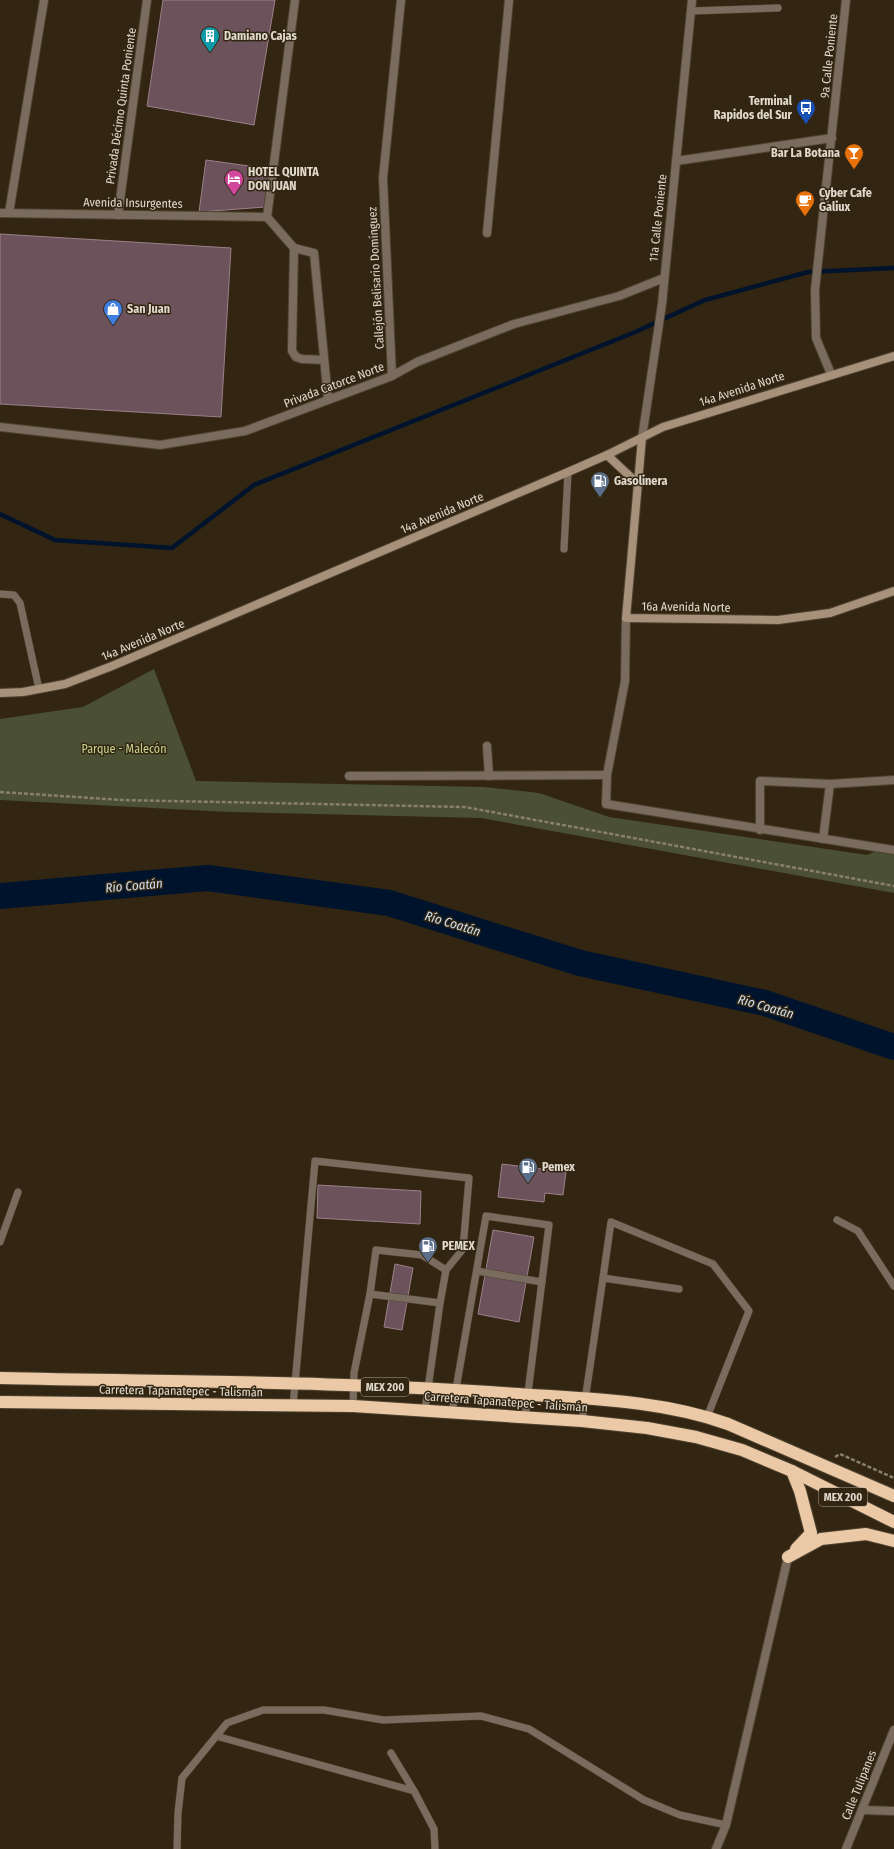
<svg xmlns="http://www.w3.org/2000/svg" width="894" height="1849" font-family="'Fira Sans Condensed',sans-serif">
<rect width="100%" height="100%" fill="#322612"/>
<!-- green -->
<path fill="#4b5034" d="M154 669 196 781 484 787 539 793 609 817 867 855 881 849 894 852V893L481 818 230 812 0 800V719L83 707Z"/>
<g fill="none" stroke-linecap="round" stroke-linejoin="round">
<!-- stream -->
<path stroke="#00132d" stroke-width="4.5" d="M0 514 55 540 172 548 254 485 633 333 705 300 808 272 894 268"/>
<!-- river -->
<path stroke="#00132d" stroke-width="26" d="M0 896 208 878 389 903 580 963 765 1003 894 1047"/>
</g>
<!-- building -->
<g fill="#6c525b" stroke="#9d808a">
<path d="M163 0H275L254 125 147 106Z"/>
<path d="M206 160 270 169 265 207 199 212Z"/>
<path d="M0 234 231 248 221 417 0 404Z"/>
<path d="M502 1164 566 1172 563 1195 545 1193 544 1202 498 1197Z"/>
<path d="M318 1185 421 1191 420 1224 317 1218Z"/>
<path d="M493 1230 534 1237 519 1322 478 1314Z"/>
<path d="M395 1264 413 1268 402 1330 384 1327Z"/>
</g>
<g fill="none" stroke-linecap="round" stroke-linejoin="round">
<defs>
<g id="lane">
<path d="M691 11 778 8"/>
<path d="M564 549 568 472"/>
<path d="M0 594 14 595 20 603 39 689"/>
<path d="M837 1220 858 1231 894 1286"/>
<path d="M0 1242 18 1192"/>
<path d="M477 1271 542 1282"/>
<path d="M603 1278 611 1222 713 1264 749 1311 707 1417"/>
<path d="M370 1294 376 1250 422 1255 446 1270"/>
<path d="M293 1406 315 1161 469 1178 463 1249 446 1270 440 1303"/>
<path d="M353 1406 354 1373 370 1294 440 1303 425 1410"/>
<path d="M452 1412 486 1216 549 1225 525 1417"/>
<path d="M582 1421 603 1278 679 1289"/>
<path d="M216 1736 414 1791"/>
<path d="M391 1753 414 1791 434 1829 435 1849"/>
<path d="M177 1849 178 1813 182 1778 227 1723 263 1710H324L383 1720 481 1716 529 1729 644 1800 680 1815 726 1825"/>
</g>
<g id="street">
<path d="M295 0 267 217 294 248 314 253 328 399"/>
<path d="M676 161 832 138"/>
<path d="M0 213 267 217"/>
<path d="M9 213 44 0"/>
<path d="M118 215 147 0"/>
<path d="M487 233 509 0"/>
<path d="M294 248 292 351 296 357 302 359 324 360"/>
<path d="M831 374 816 338 815 290 846 0"/>
<path d="M392 376 383 178 401 0"/>
<path d="M0 427 160 445 245 431 392 376 417 362 514 324 619 296 664 278"/>
<path d="M642 438 662 304 692 0"/>
<path d="M626 618 625 681 607 775 606 804 894 850"/>
<path d="M487 746 489 776"/>
<path d="M349 776 607 775"/>
<path d="M760 830V781L830 784 894 780"/>
<path d="M823 839 830 784"/>
<path d="M862 1810 894 1811"/>
<path d="M716 1849 726 1825 788 1557"/>
<path d="M846 1849 894 1730"/>
</g>
<g id="secondary">
<path d="M642 438 626 618 778 620 830 613 894 591"/>
<path d="M607 455 637 483"/>
<path d="M0 693 23 692 65 684 112 666 568 472 607 455 663 427 894 356"/>
</g>
<g id="highway">
<path d="M0 1378C172 1382 346 1381 518 1394 588 1399 661 1400 728 1424L894 1496"/>
<path d="M0 1402 353 1406 582 1421 647 1428 696 1437 742 1450 792 1471 894 1522"/>
<path d="M792 1471 800 1491 811 1533 796 1549"/>
<path d="M788 1557 821 1539 866 1534 894 1541"/>
</g>
</defs>
<!-- lane casing -->
<use href="#lane" stroke="#4e4330" stroke-width="8"/>
<!-- street casing -->
<use href="#street" stroke="#4e4330" stroke-width="10"/>
<!-- secondary casing -->
<use href="#secondary" stroke="#4e4330" stroke-width="10"/>
<!-- highway casing -->
<use href="#highway" stroke="#4e4330" stroke-width="14"/>
<!-- path -->
<g stroke="#887f6e" stroke-width="2.5" stroke-dasharray="4 2" stroke-linecap="butt">
<path d="M0 792 122 800 465 807 894 886"/>
<path d="M835 1457 840 1454 894 1478"/>
</g>
<!-- lane -->
<use href="#lane" stroke="#796b5d" stroke-width="7"/>
<!-- street -->
<use href="#street" stroke="#796b5d" stroke-width="8"/>
<!-- secondary -->
<use href="#secondary" stroke="#a8917b" stroke-width="8"/>
<!-- highway -->
<use href="#highway" stroke="#ecc9a6" stroke-width="12"/>
</g>
<!-- icons -->
<defs>
<symbol id="building-pin" viewBox="-11 -11 22 30"><path d="M0 17L-7.5 6A9.5 9.5 0 1 1 7.5 6Z" fill="#0f9aa8" stroke="#322612"/><path d="M-4-6H4V6H1V3H-1V6H-4ZM-2.5-4.3h1.7v1.8h-1.7ZM.8-4.3h1.7v1.8H.8ZM-2.5-1h1.7V.8h-1.7ZM.8-1h1.7V.8H.8Z" fill="#fff"/></symbol>
<symbol id="bus-pin" viewBox="-11 -11 22 30"><path d="M0 17L-7.5 6A9.5 9.5 0 1 1 7.5 6Z" fill="#1a4fb4" stroke="#322612"/><path d="M-5-6H5V4H4V6H2V4H-2V6H-4V4H-5ZM-3.5-4V0h7V-4ZM-3.5 1.2v1.5H-2V1.2ZM2 1.2v1.5H3.5V1.2Z" fill="#fff"/></symbol>
<symbol id="bar-pin" viewBox="-11 -11 22 30"><path d="M0 17L-7.5 6A9.5 9.5 0 1 1 7.5 6Z" fill="#e8710a" stroke="#322612"/><path d="M-6-5H6L.8 .8V4.5H3.5V6h-7V4.5H-.8V.8Z" fill="#fff"/></symbol>
<symbol id="hotel-pin" viewBox="-11 -11 22 30"><path d="M0 17L-7.5 6A9.5 9.5 0 1 1 7.5 6Z" fill="#d1479c" stroke="#322612"/><path d="M-6-4.5h1.5V1H6V5H4.5V3h-9V5H-6ZM-4 0a1.8 1.8 0 1 1 3.6 0ZM.5 0V-2.5h3Q6-2.5 6 0Z" fill="#fff"/></symbol>
<symbol id="cafe-pin" viewBox="-11 -11 22 30"><path d="M0 17L-7.5 6A9.5 9.5 0 1 1 7.5 6Z" fill="#e8710a" stroke="#322612"/><path d="M-5.5-4.5H6V0H3Q3 3.5 0 3.5H-2.5Q-5.5 3.5-5.5 0ZM3-3.2v2h1.7v-2ZM-6 4.5H4V6H-6Z" fill="#fff"/></symbol>
<symbol id="shop-pin" viewBox="-11 -11 22 30"><path d="M0 17L-7.5 6A9.5 9.5 0 1 1 7.5 6Z" fill="#3f7fe0" stroke="#322612"/><path d="M-5-2.5h2.3a2.7 3.5 0 0 1 5.4 0H5L5.5 6h-11ZM-1.5-2.5h3a1.5 2.3 0 0 0-3 0Z" fill="#fff"/></symbol>
<symbol id="fuel-pin" viewBox="-11 -11 22 30"><path d="M0 17L-7.5 6A9.5 9.5 0 1 1 7.5 6Z" fill="#5c6f8a" stroke="#322612"/><path d="M-5.5-6h7V0h2V4h1.3V-2.5L3-4.5l.8-.8L6-3V5H2.5V1h-1V6h-7ZM-4.2-4.7v3.2H.2V-4.7Z" fill="#fff"/></symbol>
</defs>
<g fill-rule="evenodd">
<use href="#building-pin" x="199" y="25" width="22" height="30"/>
<use href="#bus-pin" x="795" y="97" width="22" height="30"/>
<use href="#bar-pin" x="843" y="142" width="22" height="30"/>
<use href="#hotel-pin" x="223" y="168" width="22" height="30"/>
<use href="#cafe-pin" x="794" y="189" width="22" height="30"/>
<use href="#shop-pin" x="102" y="298" width="22" height="30"/>
<use href="#fuel-pin" x="589" y="470" width="22" height="30"/>
<use href="#fuel-pin" x="517" y="1156" width="22" height="30"/>
<use href="#fuel-pin" x="417" y="1235" width="22" height="30"/>
</g>
<g text-anchor="middle" stroke-width="3" stroke-linejoin="round" paint-order="stroke">
<!-- shield labels -->
<g fill="#322612" stroke="#aca394" stroke-width="1">
<rect x="361" y="1378" width="48" height="18" rx="3"/>
<rect x="819" y="1488" width="48" height="18" rx="3"/>
</g>
<g font-size="11" font-weight="bold" fill="#e0d9cc">
<text x="385" y="1391">MEX 200</text>
<text x="843" y="1501">MEX 200</text>
</g>
<!-- poi labels -->
<g font-size="12" font-weight="bold" fill="#e0d9cc" stroke="#322612" text-anchor="start">
<text x="224" y="40">Damiano Cajas</text>
<text x="792" y="105" text-anchor="end">Terminal<tspan x="792" dy="14">Rapidos del Sur</tspan></text>
<text x="840" y="157" text-anchor="end">Bar La Botana</text>
<text x="248" y="176">HOTEL QUINTA<tspan x="248" dy="14">DON JUAN</tspan></text>
<text x="819" y="197">Cyber Cafe<tspan x="819" dy="14">Galiux</tspan></text>
<text x="127" y="313">San Juan</text>
<text x="614" y="485">Gasolinera</text>
<text x="542" y="1171">Pemex</text>
<text x="442" y="1250">PEMEX</text>
</g>
<!-- street labels -->
<g font-size="12" fill="#e0d9cc" stroke="#322612">
<text transform="translate(829 56) rotate(-84)" y="4">9a Calle Poniente</text>
<text transform="translate(121 106) rotate(-82)" y="4">Privada Décimo Quinta Poniente</text>
<text transform="translate(133 203) rotate(1)" y="4">Avenida Insurgentes</text>
<text transform="translate(658 218) rotate(-84)" y="4">11a Calle Poniente</text>
<text transform="translate(376 278) rotate(-93)" y="4">Callejón Belisario Domínguez</text>
<text transform="translate(334 385) rotate(-21)" y="4">Privada Catorce Norte</text>
<text transform="translate(742 389) rotate(-18)" y="4">14a Avenida Norte</text>
<text transform="translate(442 513) rotate(-23)" y="4">14a Avenida Norte</text>
<text transform="translate(686 607) rotate(1)" y="4">16a Avenida Norte</text>
<text transform="translate(143 640) rotate(-23)" y="4">14a Avenida Norte</text>
<text transform="translate(181 1391) rotate(1)" y="4">Carretera Tapanatepec - Talismán</text>
<text transform="translate(506 1402) rotate(4)" y="4">Carretera Tapanatepec - Talismán</text>
<text transform="translate(859 1785) rotate(-68)" y="4">Calle Tulipanes</text>
</g>
<!-- park labels -->
<g font-size="12" fill="#c7d38e" stroke="#322612">
<text x="124" y="753">Parque - Malecón</text>
</g>
<!-- water labels -->
<g font-size="13" font-style="italic" fill="#cce0f5" stroke="#322612">
<text transform="translate(134 885) rotate(-5)" y="5">Río Coatán</text>
<text transform="translate(453 923) rotate(17)" y="5">Río Coatán</text>
<text transform="translate(766 1006) rotate(16)" y="5">Río Coatán</text>
</g>
</g>
</svg>
